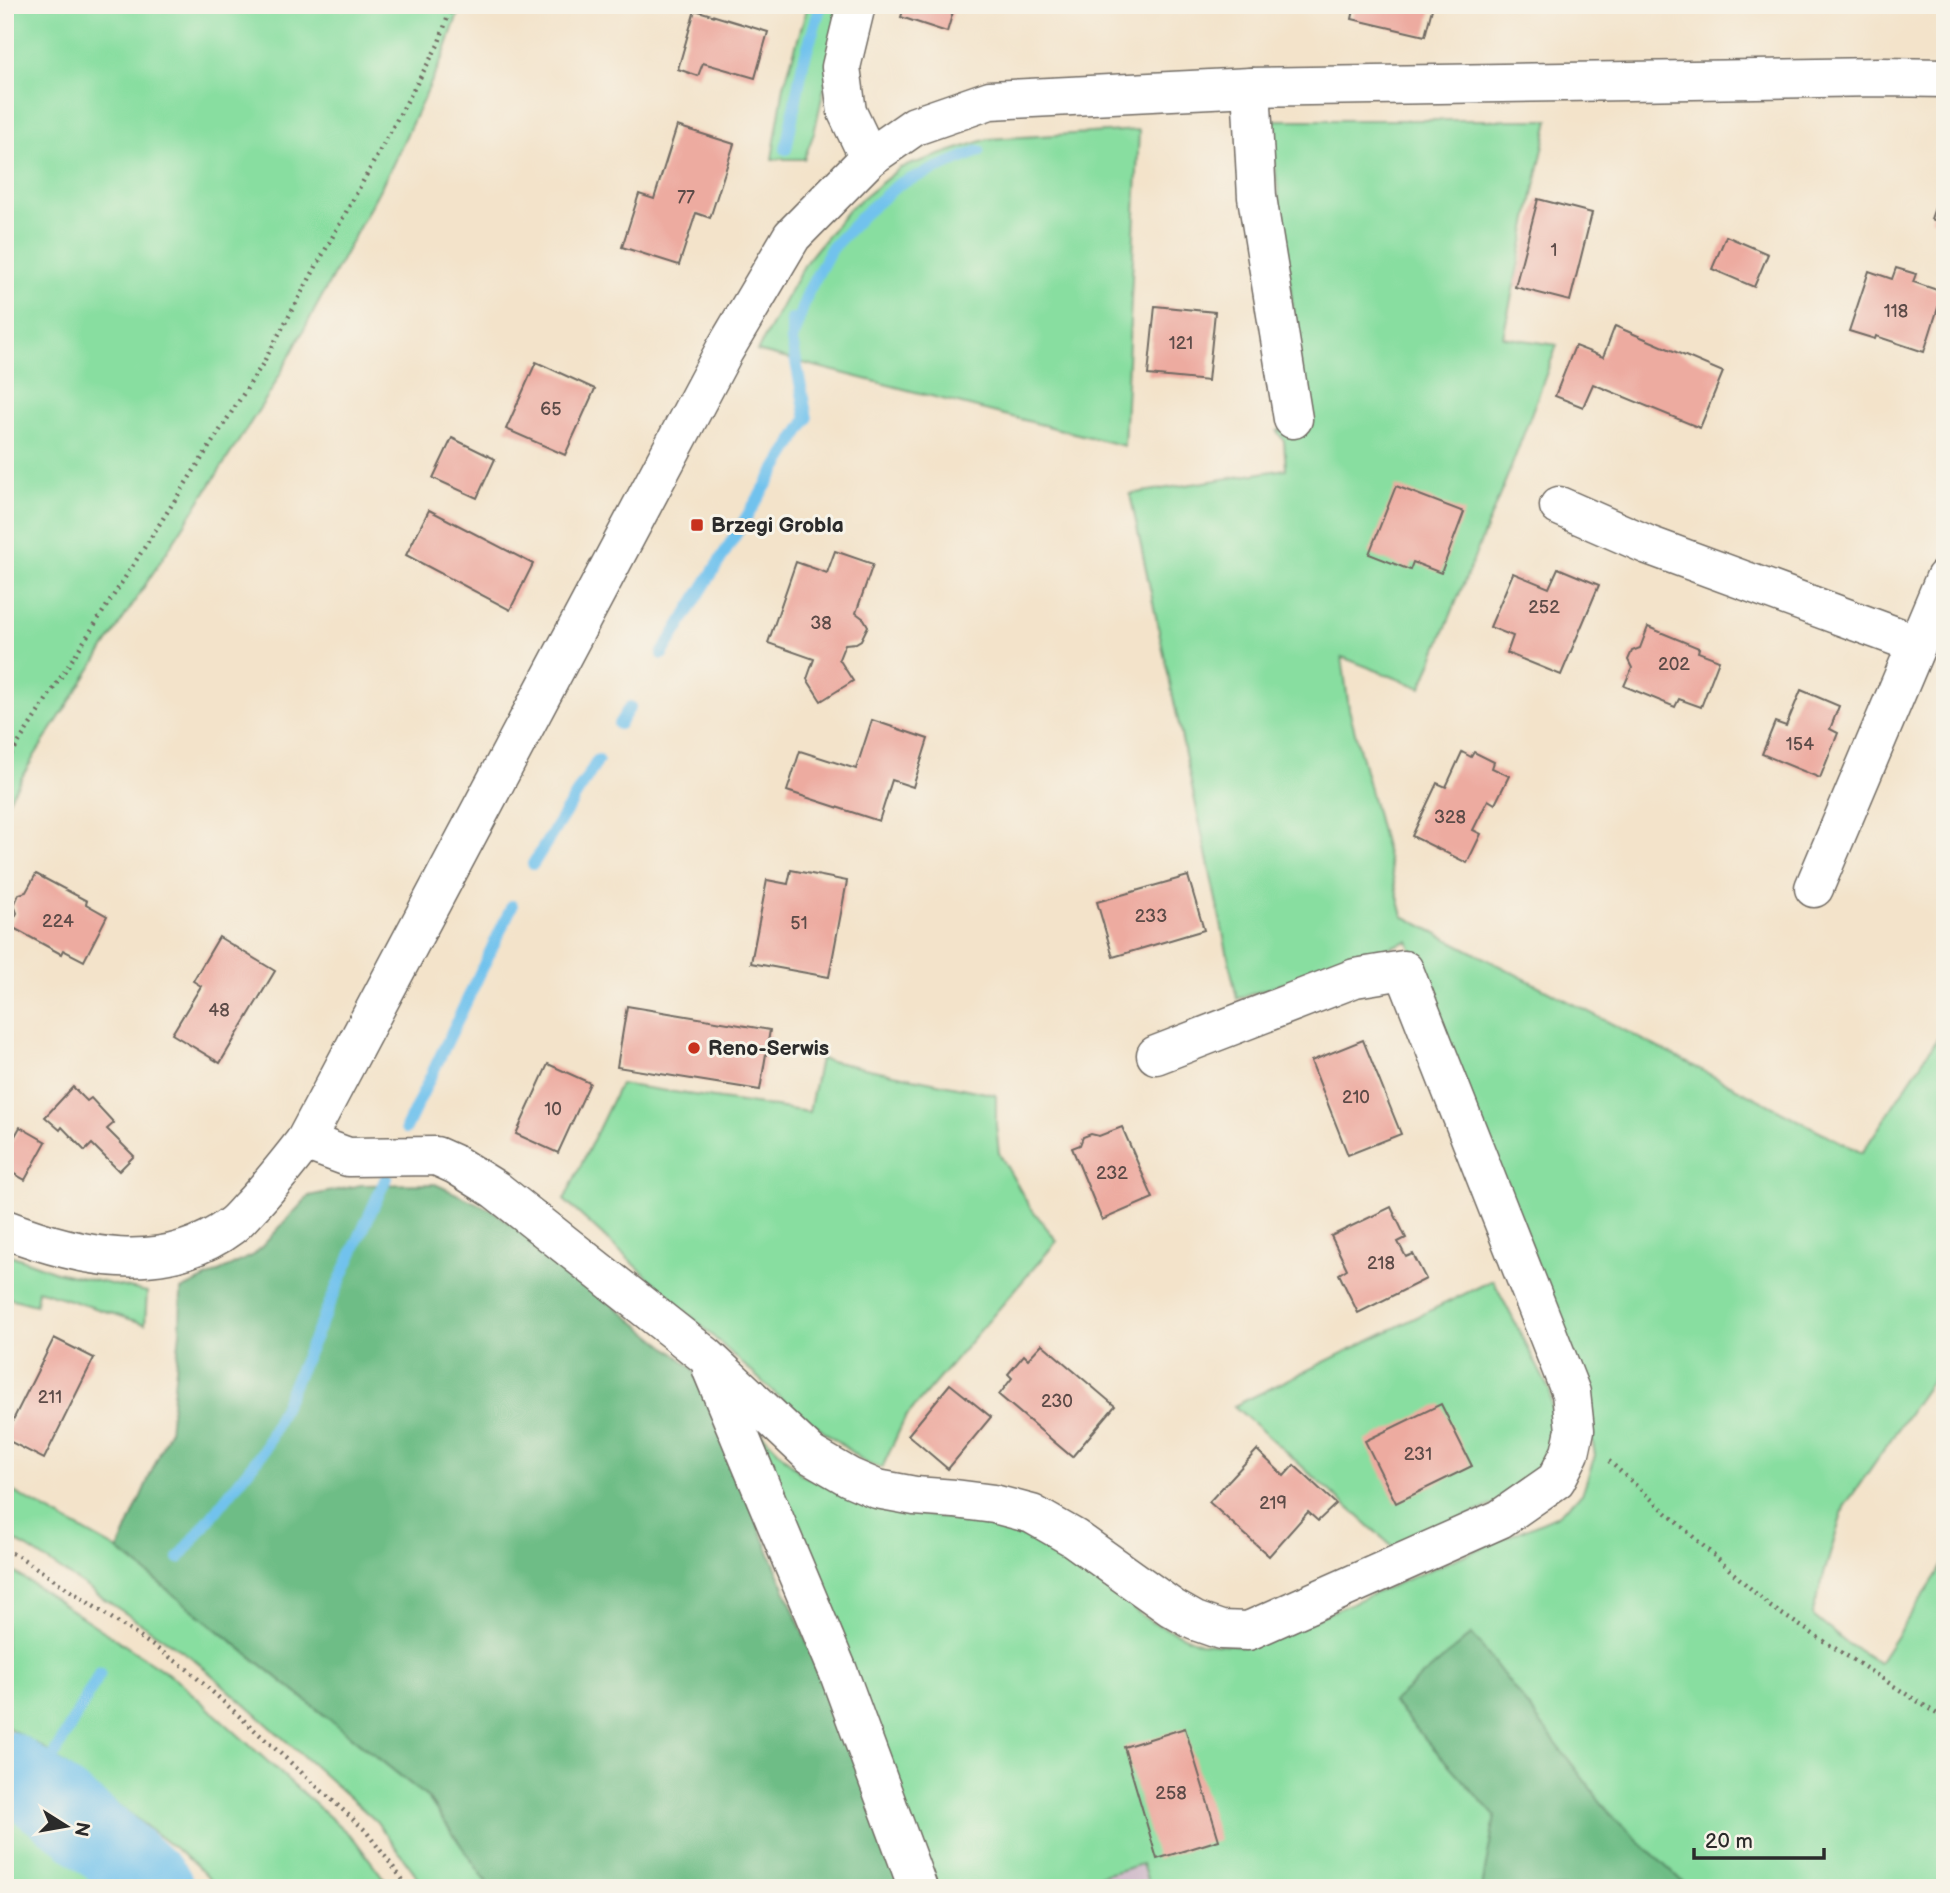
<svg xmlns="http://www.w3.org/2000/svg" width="1950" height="1893" font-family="'Balsamiq Sans',sans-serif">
<rect width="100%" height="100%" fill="#f7f3e8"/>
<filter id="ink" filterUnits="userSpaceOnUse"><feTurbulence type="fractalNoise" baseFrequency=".0143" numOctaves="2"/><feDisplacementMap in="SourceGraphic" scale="14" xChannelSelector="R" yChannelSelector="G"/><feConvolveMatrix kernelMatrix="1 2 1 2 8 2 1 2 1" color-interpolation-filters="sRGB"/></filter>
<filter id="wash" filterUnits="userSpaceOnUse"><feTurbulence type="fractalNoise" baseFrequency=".00686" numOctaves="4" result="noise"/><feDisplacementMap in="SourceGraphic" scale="28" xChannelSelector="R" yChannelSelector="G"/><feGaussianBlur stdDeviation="1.57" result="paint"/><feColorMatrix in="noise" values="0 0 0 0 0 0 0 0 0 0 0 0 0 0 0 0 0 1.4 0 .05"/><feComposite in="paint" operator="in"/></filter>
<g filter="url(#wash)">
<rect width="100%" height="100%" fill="#f3e3ca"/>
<!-- industrial -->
<path fill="#d1bdcb" d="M1143 1864 1150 1888H1059Z"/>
<!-- green -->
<g fill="#88dea0" stroke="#5a8466" stroke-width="2">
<path d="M5 5H461L443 57 391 168 271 391 35 755 5 806Z"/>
<path d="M808 5H843L814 133 804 159H772L784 86Z"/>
<path d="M1269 120H1549L1503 337 1557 345 1512 465 1421 688 1342 657 1349 709 1403 916 1862 1153 1945 1027V1361L1844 1507 1812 1615 1845 1642 1879 1663 1945 1562V1888H1150L1142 1864 1059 1888H936L736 1407 802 1475 880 1509 970 1521 1037 1540 1063 1557 1151 1622 1200 1643 1251 1646 1556 1516 1582 1494 1595 1455 1586 1404 1408 941 1237 999 1130 494 1286 469 1284 441 1277 431 1307 419Z"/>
<path d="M1139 130 1124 446 757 351 806 262 849 209 900 168 988 139Z"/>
<path d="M820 1059 996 1095V1125L999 1153 1028 1204 1057 1241 905 1418 882 1468 866 1463 779 1397 564 1200 620 1084 809 1112Z"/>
<path d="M5 1253 56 1272 147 1292 145 1324 38 1290 36 1305 5 1297Z"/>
<path d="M1493 1280 1550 1391 1554 1441 1540 1466 1501 1501 1395 1549 1234 1406Z"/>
<path d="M5 1487 118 1550 428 1798 491 1888H426L376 1821 194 1659 28 1548 5 1536Z"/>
<path d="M5 1566 176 1679 354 1839 391 1888H218L194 1863 42 1747 5 1726Z"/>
<path d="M5 1809 105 1888H5Z"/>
</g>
<!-- forest -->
<g fill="#6ebd86" stroke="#4c7458" stroke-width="2">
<path d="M435 1184 494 1211 693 1368 860 1770 903 1888H491L428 1798 118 1550 169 1431 180 1332 181 1290 254 1255 309 1196 361 1185Z"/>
<path d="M1472 1634 1611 1815 1689 1888H1482L1495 1816 1392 1702Z"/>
</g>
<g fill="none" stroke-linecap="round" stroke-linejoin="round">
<!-- stream -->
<g stroke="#71c2ed" stroke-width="12">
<path d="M786 149 803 63 821 5"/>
<path d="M794 333 808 292 831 249 864 214 899 184 979 151"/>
<path d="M662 654 807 419 792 341V319"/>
<path d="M619 724 630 707"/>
<path d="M533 864 598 760"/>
<path d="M406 1128 512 906"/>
<path d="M179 1558 264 1450 386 1178"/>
<path d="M35 1789 100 1673"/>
</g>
<!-- river -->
<path stroke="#71c2ed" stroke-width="77" d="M5 1769C58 1804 110 1844 155 1888"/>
</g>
<g id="blocks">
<!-- building -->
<g fill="#edaba0">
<path d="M905 5H955L947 32 901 17Z"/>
<path d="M1355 5H1433L1425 36 1352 19Z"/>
<path d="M695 10 768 32 755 78 703 63 698 76 678 69Z"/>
<path d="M677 126 734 144 710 218 696 213 679 265 622 247 639 194 654 199Z"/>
<path d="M1944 182H1945V224L1931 219Z"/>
<path d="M1538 199 1592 213 1570 301 1515 287Z"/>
<path d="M1726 236 1768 254 1754 287 1712 269Z"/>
<path d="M1896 268 1916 274 1913 282 1943 292 1924 352 1876 336 1875 339 1849 331 1869 271 1892 279Z"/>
<path d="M1155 306 1215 312 1208 381 1148 375Z"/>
<path d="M1615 326 1723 372 1700 428 1593 384 1583 407 1555 396 1575 346 1603 357Z"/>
<path d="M536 362 595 389 565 455 506 429Z"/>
<path d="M452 438 495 459 477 498 433 478Z"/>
<path d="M1396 486 1464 512 1441 573 1413 562 1410 570 1369 554Z"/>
<path d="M429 510 533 564 510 610 406 555Z"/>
<path d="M835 551 873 564 856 613 864 619 868 626 861 640 856 643 845 644 839 659 853 681 821 701 807 679 814 659 768 643 796 562 827 573Z"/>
<path d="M1558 568 1599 585 1561 675 1507 653 1513 636 1490 627 1513 573 1549 588Z"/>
<path d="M1648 627 1699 648 1698 652 1719 660 1701 707 1679 699 1675 707 1624 686 1632 668 1628 660 1632 651 1640 648Z"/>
<path d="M1801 690 1839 706 1830 729 1838 733 1820 778 1762 754 1775 722 1786 726Z"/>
<path d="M872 720 928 739 913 787 892 780 879 821 787 791 800 751 856 769Z"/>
<path d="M1462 752 1471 757 1474 752 1494 762 1492 768 1509 776 1495 804 1488 800 1473 830 1481 834 1467 863 1412 836 1437 783 1446 787Z"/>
<path d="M791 870 847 881 829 977 751 963 767 880 788 884Z"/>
<path d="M36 874 87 901 86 904 107 916 84 961 63 950 61 954 10 926 17 913 14 905 19 894 26 892Z"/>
<path d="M1188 876 1204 930 1113 957 1097 902Z"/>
<path d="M219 937 275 971 220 1063 172 1034 201 986 193 981Z"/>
<path d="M627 1006 770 1030 760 1090 617 1067Z"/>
<path d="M1363 1040 1401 1134 1348 1155 1311 1061Z"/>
<path d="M548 1064 590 1083 558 1153 516 1134Z"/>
<path d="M73 1087 87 1101 91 1098 114 1123 107 1129 134 1156 119 1171 92 1144 85 1151 62 1127 60 1130 45 1117Z"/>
<path d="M20 1127 46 1142 25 1180 5 1169V1154Z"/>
<path d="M1122 1127 1153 1198 1102 1220 1072 1148 1080 1145 1083 1137 1091 1134 1099 1136Z"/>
<path d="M1391 1207 1406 1238 1398 1242 1406 1257 1413 1254 1426 1279 1358 1313 1339 1274 1347 1269 1331 1236Z"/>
<path d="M54 1338 94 1358 44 1459 5 1439V1436Z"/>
<path d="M1042 1344 1115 1406 1072 1457 999 1395 1012 1378 1008 1374 1024 1355 1028 1359Z"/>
<path d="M950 1384 991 1417 948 1469 908 1435Z"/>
<path d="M1441 1404 1472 1466 1396 1503 1365 1441Z"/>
<path d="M1257 1450 1284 1476 1294 1465 1336 1504 1318 1521 1308 1512 1269 1556 1209 1502Z"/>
<path d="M1185 1728 1219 1840 1157 1859 1124 1747Z"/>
</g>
</g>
</g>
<g filter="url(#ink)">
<use href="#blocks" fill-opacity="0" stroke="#716b63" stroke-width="2"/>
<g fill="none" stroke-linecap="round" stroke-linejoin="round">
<defs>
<g id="minor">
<path d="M856 5 841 67 847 112 869 158"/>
<path d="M1251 87 1257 197 1293 419"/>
<path d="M1559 506 1648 545 1917 644"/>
<path d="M1814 888 1945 578"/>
<path d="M305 1141 348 1157 436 1156 456 1165 496 1190 706 1356 811 1455 849 1477 877 1489 915 1496 955 1499 994 1504 1032 1514 1074 1538 1172 1608 1195 1621 1221 1630 1248 1631 1500 1519 1556 1480 1570 1453 1575 1430 1571 1393 1404 970 1355 978 1156 1055"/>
<path d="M5 1229C78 1257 163 1277 231 1226 238 1221 244 1213 250 1207 270 1186 287 1164 305 1141L724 351 792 236 869 158 915 126 990 100 1251 87 1881 77 1945 78"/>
<path d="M712 1370 838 1671 918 1888"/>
</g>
</defs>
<!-- minor casing -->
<use href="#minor" stroke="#716b63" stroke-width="41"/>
<!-- path -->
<g stroke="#716b63" stroke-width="4.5" stroke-dasharray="2 5" stroke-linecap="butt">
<path d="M5 757 10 756 262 365 438 45 452 5"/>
<path d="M1609 1461 1771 1607 1945 1719"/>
<path d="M5 1550 20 1557 186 1668 365 1830 409 1888"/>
</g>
<!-- minor -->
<use href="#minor" stroke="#fff" stroke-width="38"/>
</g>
</g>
<!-- markers -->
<g fill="#c8321e" stroke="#f7f3e8" stroke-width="2.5">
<rect x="690" y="518" width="14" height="14" rx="3.5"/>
<circle cx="694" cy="1048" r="7"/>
</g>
<g text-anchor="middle" stroke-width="6" stroke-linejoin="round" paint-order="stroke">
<!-- number labels -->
<g font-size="18" fill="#5c4b48">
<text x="686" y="203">77</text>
<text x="1554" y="256">1</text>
<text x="1896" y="317">118</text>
<text x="1181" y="349">121</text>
<text x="551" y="415">65</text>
<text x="1544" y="613">252</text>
<text x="821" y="629">38</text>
<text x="1674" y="670">202</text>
<text x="1800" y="750">154</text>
<text x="1450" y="823">328</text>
<text x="1151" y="922">233</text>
<text x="58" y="927">224</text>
<text x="799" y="929">51</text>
<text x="219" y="1016">48</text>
<text x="1356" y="1103">210</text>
<text x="553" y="1115">10</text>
<text x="1112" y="1179">232</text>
<text x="1381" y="1269">218</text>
<text x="50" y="1403">211</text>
<text x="1057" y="1407">230</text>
<text x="1418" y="1460">231</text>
<text x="1273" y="1509">219</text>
<text x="1171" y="1799">258</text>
</g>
<!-- poi labels -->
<g font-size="21" font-weight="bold" fill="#2b2b2b" stroke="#f7f3e8" text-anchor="start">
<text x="711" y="532">Brzegi Grobla</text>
<text x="708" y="1055">Reno-Serwis</text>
</g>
</g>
<!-- margin -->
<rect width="1950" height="1893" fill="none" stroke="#f7f3e8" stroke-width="28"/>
<!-- north arrow -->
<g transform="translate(66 1826) rotate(101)" stroke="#f7f3e8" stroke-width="5" paint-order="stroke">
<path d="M0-5L12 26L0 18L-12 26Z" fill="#2b2b2b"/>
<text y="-10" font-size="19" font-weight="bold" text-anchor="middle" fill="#2b2b2b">N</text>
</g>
<!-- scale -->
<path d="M1694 1848v10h130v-10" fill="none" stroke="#2b2b2b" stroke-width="3.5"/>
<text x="1705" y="1848" font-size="21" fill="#2b2b2b" stroke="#f7f3e8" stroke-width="5" paint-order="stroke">20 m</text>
</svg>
